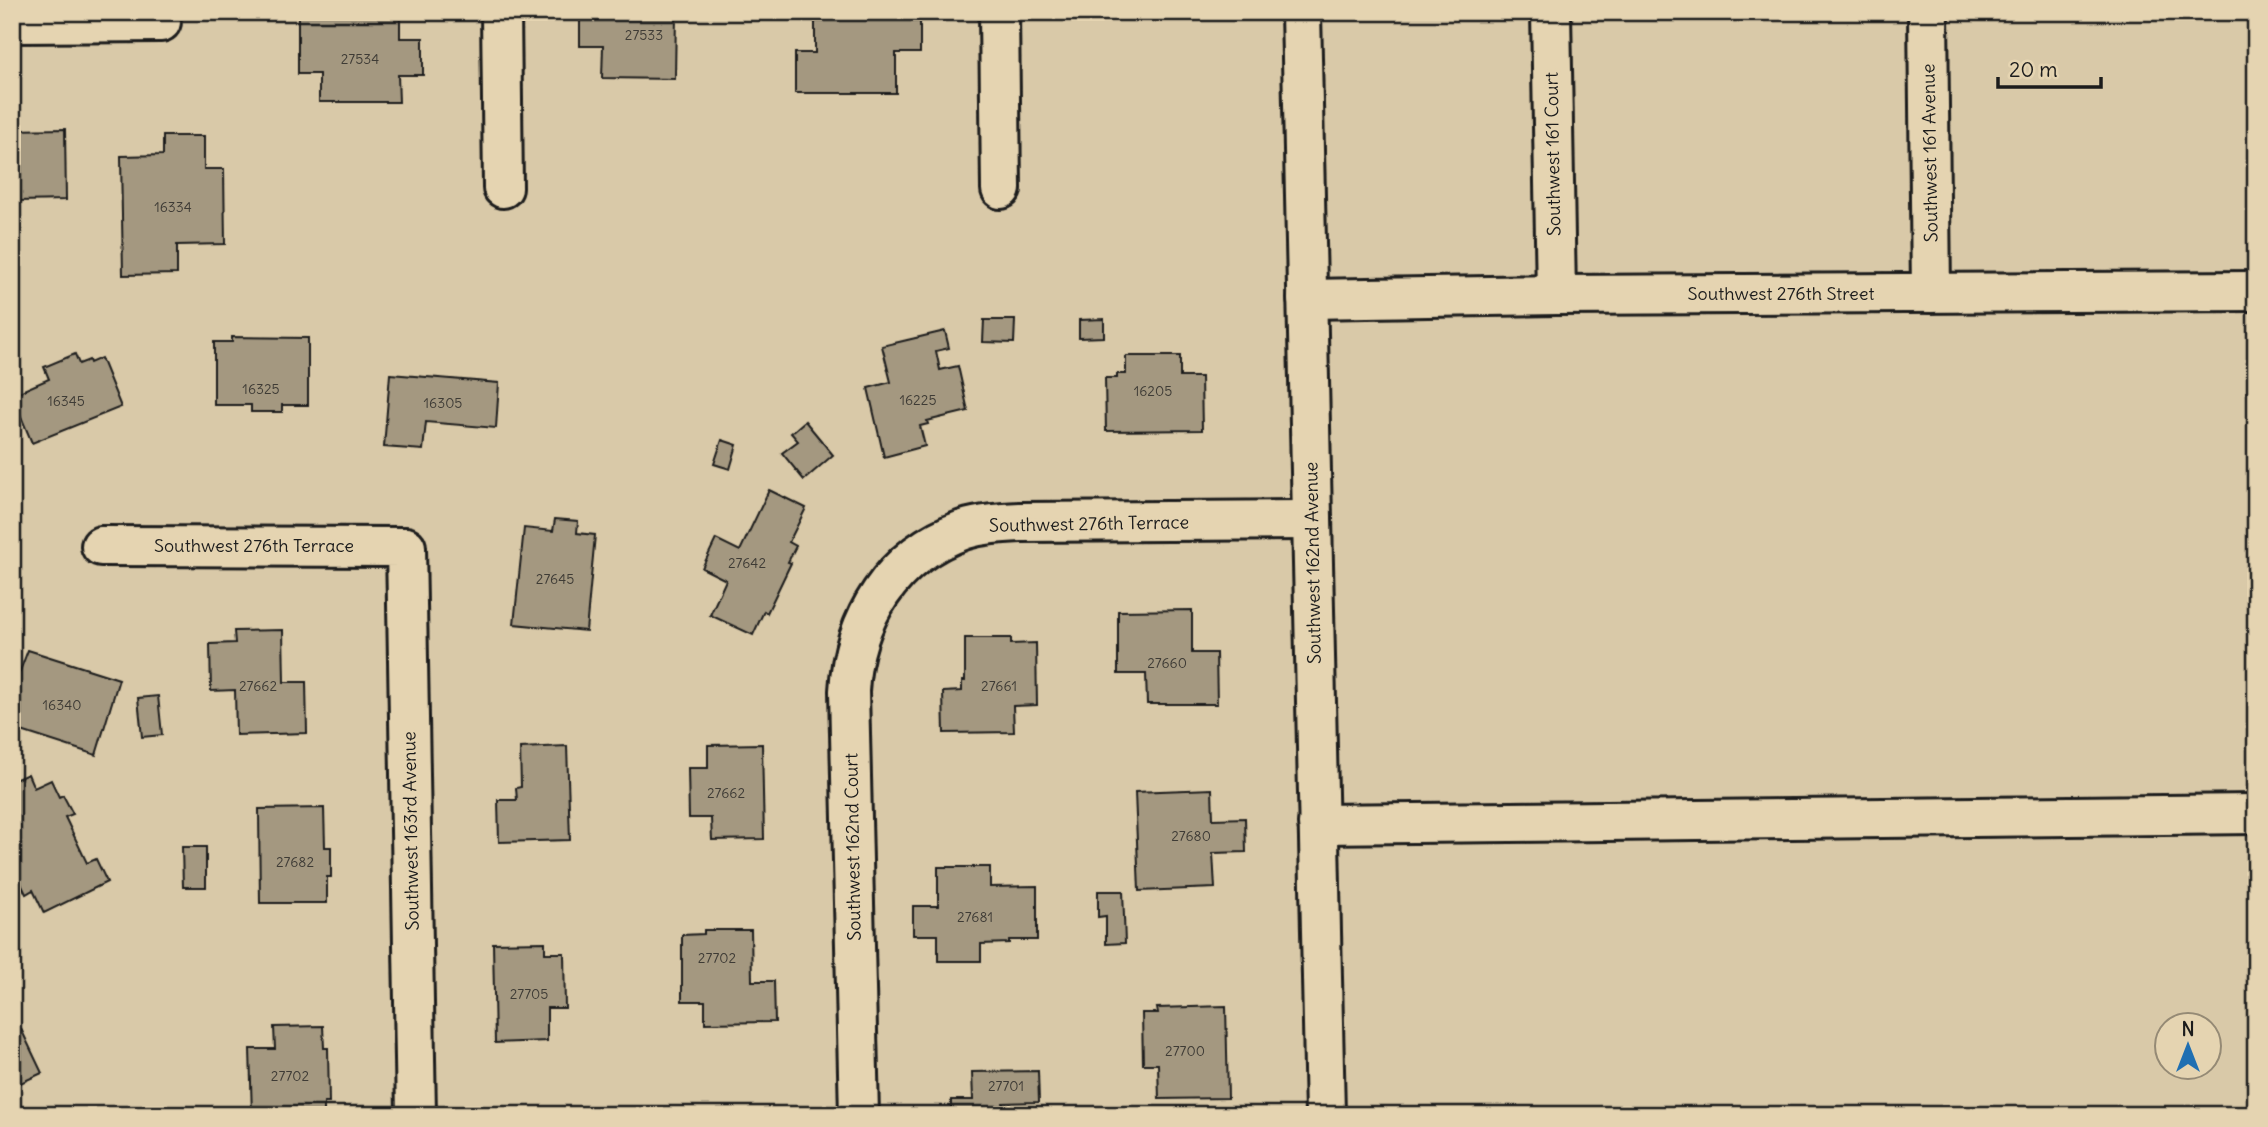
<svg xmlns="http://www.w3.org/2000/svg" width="2268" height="1127" font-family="Delius,sans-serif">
<rect width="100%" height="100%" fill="#d9c9a8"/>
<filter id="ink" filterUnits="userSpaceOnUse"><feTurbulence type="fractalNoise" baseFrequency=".0143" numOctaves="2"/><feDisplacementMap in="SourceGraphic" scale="14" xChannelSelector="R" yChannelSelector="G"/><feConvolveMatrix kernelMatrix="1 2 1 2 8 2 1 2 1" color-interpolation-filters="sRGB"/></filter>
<g filter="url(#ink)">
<!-- building -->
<g fill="#a49880" stroke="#1c1c1c" stroke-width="2">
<path d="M298 12H400V38H423V75H398L399 102H319V74H298Z"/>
<path d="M601 12H676L675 79 602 78 603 46H580V19H601Z"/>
<path d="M815 12H893V20H920V53H896V93H795V53H815Z"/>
<path d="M65 129 66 200 18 201 19 232H12V130Z"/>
<path d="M163 136H204V169H224L225 244 177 245V274L123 275 121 156 163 155Z"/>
<path d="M1104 319V337L1079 338V320Z"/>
<path d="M984 320H1015L1014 343 983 342Z"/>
<path d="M945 331 949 348 936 351 940 370 958 366 968 411 927 421 928 424 920 426 925 446 884 457 868 388 891 382 882 346Z"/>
<path d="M232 337 308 338V405H282V412H251V405H214V342H232Z"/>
<path d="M75 354 79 364 89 360 90 363 101 358 121 407 32 443 12 395 49 379 44 367Z"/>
<path d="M1126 356H1180V377H1201L1202 430 1106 431 1105 378H1117V374H1126Z"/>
<path d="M390 374 499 383 496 428 426 422 423 450 384 447Z"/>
<path d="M805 421 833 455 804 480 782 453 798 441 791 433Z"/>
<path d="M722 440 737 445 730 469 714 464Z"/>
<path d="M769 490 806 508 789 542 796 546 788 562 791 563 767 613 764 611 753 635 710 615 726 580 702 568 716 539 740 551Z"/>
<path d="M555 519 578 521 577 533 595 535 586 631 514 624 524 528 553 531Z"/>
<path d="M1192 610V653H1216L1217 704H1147L1146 674H1118V611Z"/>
<path d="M283 630 284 682H306L307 733 236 735 235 690 211 691 210 644 235 643 234 631Z"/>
<path d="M965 638H1011V644L1036 643 1037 705 1013 706 1014 732 944 733 943 692 962 691V681H965Z"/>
<path d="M28 650 119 679 96 755 12 728V692Z"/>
<path d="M158 696 162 735 142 737 138 698Z"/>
<path d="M762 744 764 839 712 840 711 818H689L688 768H708V745Z"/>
<path d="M567 746 570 840 499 842 498 800H517L516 788 521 787 520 748Z"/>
<path d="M28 774 34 788 51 780 59 797 63 795 73 814 65 817 87 863 96 859 107 882 44 913 33 890 26 894 12 865V781Z"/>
<path d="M1212 789 1213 819 1245 818 1246 852 1213 853 1215 888 1139 891 1135 792Z"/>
<path d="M324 808 325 847H331V877H327V903H260L259 809Z"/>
<path d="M182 847H206V887H183Z"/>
<path d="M938 867H990V887L1037 886V940H1009V943L981 944V961H938V935H913V906H938Z"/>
<path d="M1098 891H1123L1125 943 1106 944V916L1098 917Z"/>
<path d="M704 930H751L752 981H774L775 1022 705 1023V1001H682V935L704 934Z"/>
<path d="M545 942V953H564L565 1008H547V1041L495 1043 493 943Z"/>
<path d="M1226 1006 1228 1098 1159 1099 1158 1064H1143L1142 1013H1158L1157 1008Z"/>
<path d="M323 1026 324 1048H328L329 1103H324V1115H252L250 1049H275L274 1027Z"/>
<path d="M21 1029 42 1073 12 1087V1033Z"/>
<path d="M1038 1071 1039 1102 1003 1103 1004 1115H951V1100H973L972 1072Z"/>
</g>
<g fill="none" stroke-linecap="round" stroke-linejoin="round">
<defs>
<g id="minor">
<path d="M501 12 503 188"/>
<path d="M999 12 1001 189"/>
<path d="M1301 12 1325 1115"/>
<path d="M1551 12 1556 295"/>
<path d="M1928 12 1931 293"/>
<path d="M12 23 161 22"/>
<path d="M1307 299 1556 295 2256 291"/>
<path d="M101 546 406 547 416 1115"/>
<path d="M1318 824 2256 814"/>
<path d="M859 1115 849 691C853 619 892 555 963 530 982 524 1002 523 1021 522L1312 520"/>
</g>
</defs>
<!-- minor casing -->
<use href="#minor" stroke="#1c1c1c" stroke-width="44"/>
<!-- minor -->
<use href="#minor" stroke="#e5d4b1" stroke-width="38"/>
</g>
</g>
<g text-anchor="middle" stroke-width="7" stroke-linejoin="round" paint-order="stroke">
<!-- number labels -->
<g font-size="14" fill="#3e3b35">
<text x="644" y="40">27533</text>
<text x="360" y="64">27534</text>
<text x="173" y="212">16334</text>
<text x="261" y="394">16325</text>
<text x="1153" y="396">16205</text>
<text x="918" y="405">16225</text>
<text x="66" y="406">16345</text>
<text x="443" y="408">16305</text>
<text x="747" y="568">27642</text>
<text x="555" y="584">27645</text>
<text x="1167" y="668">27660</text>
<text x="258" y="691">27662</text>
<text x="999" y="691">27661</text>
<text x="62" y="710">16340</text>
<text x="726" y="798">27662</text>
<text x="1191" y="841">27680</text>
<text x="295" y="867">27682</text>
<text x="975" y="922">27681</text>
<text x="717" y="963">27702</text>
<text x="529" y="999">27705</text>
<text x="1185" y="1056">27700</text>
<text x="290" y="1081">27702</text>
<text x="1006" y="1091">27701</text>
</g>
<!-- street labels -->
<g font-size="18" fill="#1c1c1c" stroke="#e5d4b1">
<text transform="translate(1930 153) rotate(-91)" y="6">Southwest 161 Avenue</text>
<text transform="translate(1553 154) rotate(-91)" y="6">Southwest 161 Court</text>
<text x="1781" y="300">Southwest 276th Street</text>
<text transform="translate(1089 524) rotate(-1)" y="6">Southwest 276th Terrace</text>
<text x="254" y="552">Southwest 276th Terrace</text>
<text transform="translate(1313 563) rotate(-91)" y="6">Southwest 162nd Avenue</text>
<text transform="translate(411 831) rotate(-91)" y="6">Southwest 163rd Avenue</text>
<text transform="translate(853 847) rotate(-91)" y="6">Southwest 162nd Court</text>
</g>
</g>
<!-- margin -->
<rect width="2268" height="1127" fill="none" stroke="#e5d4b1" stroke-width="42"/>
<rect x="21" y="21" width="2226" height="1085" fill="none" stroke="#1c1c1c" stroke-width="2.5" filter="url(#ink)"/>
<!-- north arrow -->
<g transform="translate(2188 1046)"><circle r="33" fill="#e5d4b1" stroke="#958a75" stroke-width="2"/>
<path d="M0-5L12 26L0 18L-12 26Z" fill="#1f6fb2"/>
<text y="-10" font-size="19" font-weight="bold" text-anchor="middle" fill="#1c1c1c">N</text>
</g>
<!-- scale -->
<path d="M1998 77v10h103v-10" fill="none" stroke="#1c1c1c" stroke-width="3.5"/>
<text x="2009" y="77" font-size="21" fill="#1c1c1c" stroke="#e5d4b1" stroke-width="5" paint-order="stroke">20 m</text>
</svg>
